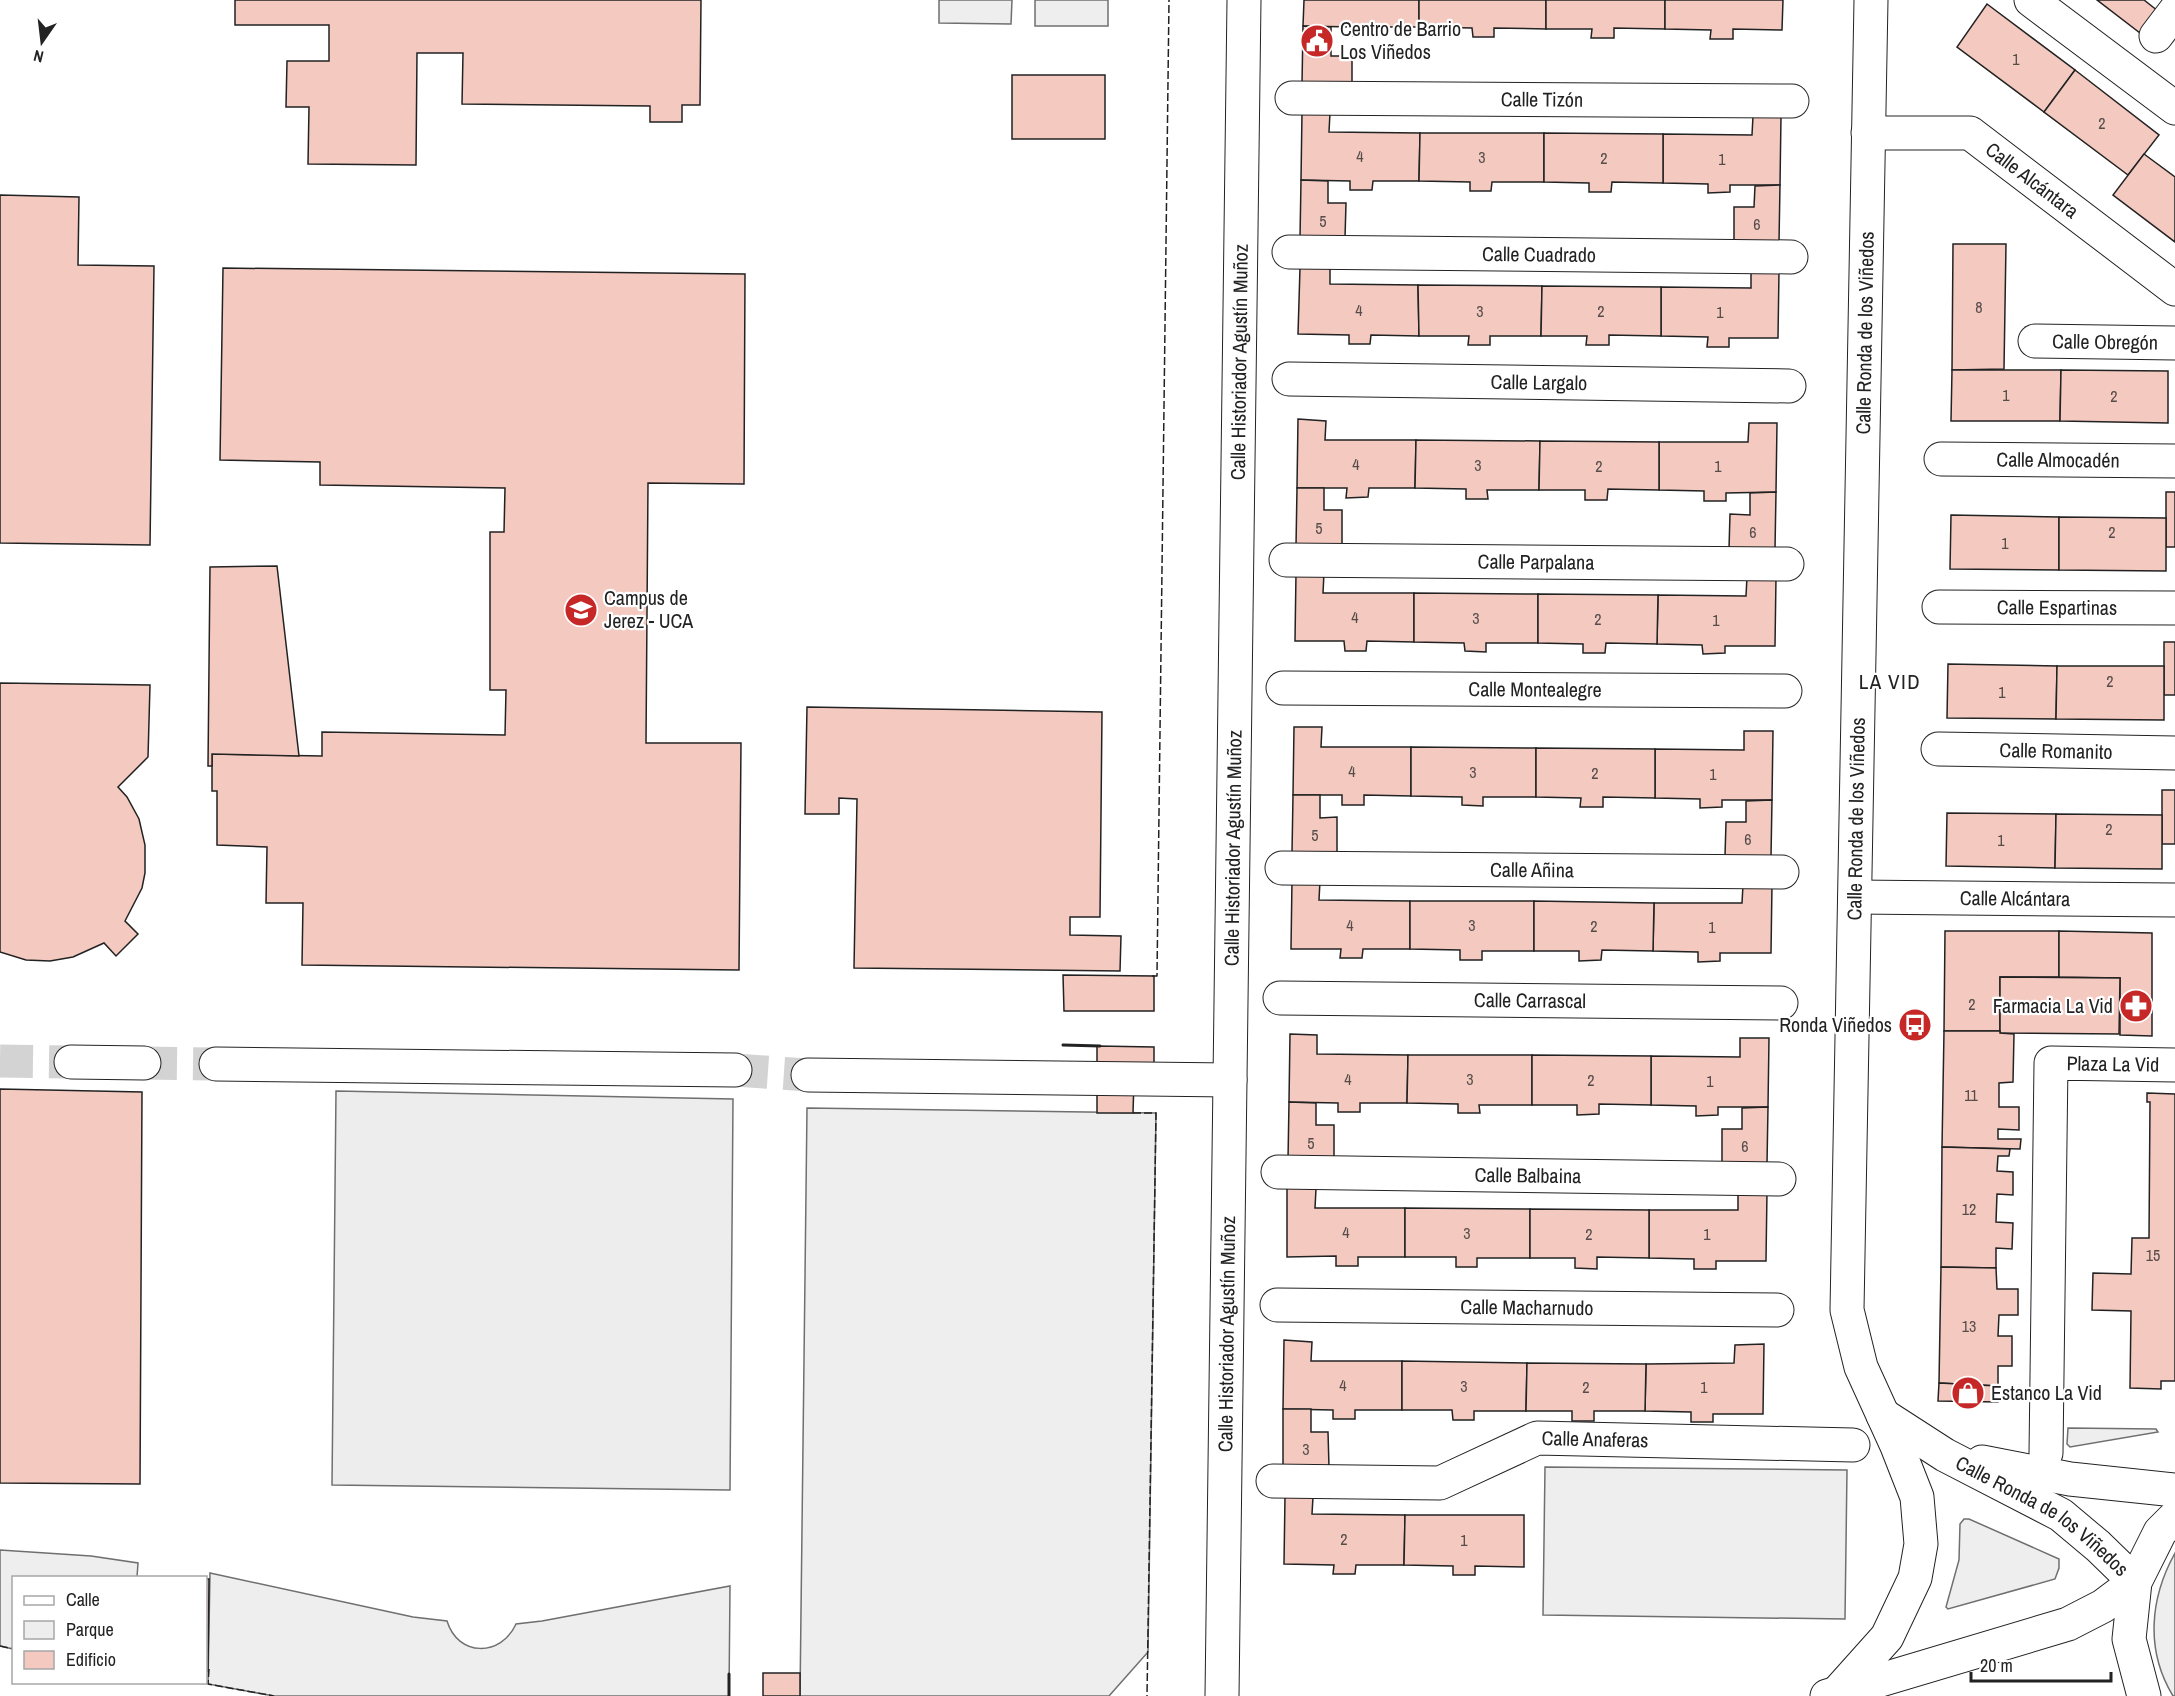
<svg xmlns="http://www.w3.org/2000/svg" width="2175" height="1696" font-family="'Archivo Narrow',sans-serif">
<rect width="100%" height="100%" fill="#fff"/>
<!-- green -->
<g fill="#eee" stroke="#6f6f6f" stroke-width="1.5">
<path d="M939 0H1012L1011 24 939 23Z"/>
<rect x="1035" y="0" width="73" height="26"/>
<path d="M807 1108 1156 1113 1148 1652 1109 1696H800Z"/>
<path d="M2068 1428 2156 1429 2158 1432 2070 1447 2067 1444Z"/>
<path d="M1545 1467 1847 1470 1845 1619 1543 1615Z"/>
<path d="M1964 1519H1969L2059 1559V1568L2055 1579 1948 1609 1946 1607 1959 1560 1960 1524Z"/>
<path d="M0 1550 91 1556 138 1563 137 1577 14 1578 13 1649 0 1646Z"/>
<path d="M2175 1553V1696H2173C2145 1650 2150 1598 2175 1553Z"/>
<path d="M210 1573 413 1617 447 1621C458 1657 501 1657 516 1624L542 1621 730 1586 729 1696H274L208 1684Z"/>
</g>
<!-- parking -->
<path fill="#ededed" stroke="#6f6f6f" stroke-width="1.5" d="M336 1091 733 1099 730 1490 332 1485Z"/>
<!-- building -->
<g fill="#f3c9c0" stroke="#222" stroke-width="1.5">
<path d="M235 0H701L700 105H682V122H650V106L462 104 463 53H417L416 165 308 164 309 107H286L287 61H329V25H235Z"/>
<path d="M1304 0H1419V27H1375V36H1353V27L1303 26Z"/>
<path d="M1419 0H1546V29L1494 28V37H1473L1472 28 1419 27Z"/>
<path d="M1546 0H1665V29L1614 28V38H1591L1592 29H1546Z"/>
<path d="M1665 0H1783L1782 30 1733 29V39H1710L1711 30 1665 29Z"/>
<path d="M2097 0H2144L2158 11 2140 33Z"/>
<path d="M1987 4 2075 70 2044 112 1957 47Z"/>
<path d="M1303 26 1331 27V56H1352V85L1302 84Z"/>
<path d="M2075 70 2159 135 2128 175 2044 112Z"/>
<rect x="1012" y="75" width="93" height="64"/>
<path d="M1302 112 1330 113 1329 132 1420 133 1419 181H1373L1372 190H1350V181L1301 180Z"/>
<path d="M1753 116H1781L1780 185H1730V192L1708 193V184L1663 183V134L1752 135Z"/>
<path d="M1420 133H1544V182H1492L1491 191H1470V182L1419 181Z"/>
<path d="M1544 133 1663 134V183L1612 182 1611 192H1589V183L1544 182Z"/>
<path d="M2144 154 2175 177V242L2113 195Z"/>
<path d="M1301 180 1328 181V203H1346L1345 238H1300Z"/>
<path d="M1780 185 1779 242 1734 241V207H1754L1755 186Z"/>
<path d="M0 195 79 197 78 265 154 266 150 545 0 543Z"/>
<path d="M1953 244H2006L2004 369 1952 370Z"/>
<path d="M223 268 745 274 744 484 648 483 646 743H741L739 970 302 965 303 903H266L267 847 217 845V791H212V754L322 756V732L505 735 506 690H490V532H504L505 488 320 485V462L220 460Z"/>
<path d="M1300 268H1330V284L1418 285 1419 336 1371 335 1370 344H1349V335L1298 334Z"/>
<path d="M1751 270 1779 271 1778 338H1729V347H1707L1708 337 1661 336V287L1751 288Z"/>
<path d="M1418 285 1542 286 1541 336H1490V345H1468L1469 336H1419Z"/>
<path d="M1542 286 1661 287V336L1609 335V345H1586L1587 336H1541Z"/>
<path d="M1952 370H2061L2060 421H1951Z"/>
<path d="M2061 370 2168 371V423L2060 421Z"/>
<path d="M1298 419 1326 421 1325 440H1416L1415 488H1369L1368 497 1346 498 1347 488H1297Z"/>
<path d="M1749 423H1777L1776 492 1726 493V501H1704V491L1659 490V442H1748Z"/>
<path d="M1416 440 1540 441 1539 490H1487L1488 499H1466V489L1415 488Z"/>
<path d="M1540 441 1659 442V490L1608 489 1607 500H1585V490H1539Z"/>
<path d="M1297 488H1324V510H1342V546H1296Z"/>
<path d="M1776 492 1775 549H1729L1730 514 1750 515V493Z"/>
<rect x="2166" y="492" width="9" height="55"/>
<path d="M1951 515 2059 517V570L1950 569Z"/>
<path d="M2059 517 2166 518V571L2059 570Z"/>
<path d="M277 566 299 756 212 754V766H208L210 567Z"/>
<path d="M1296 573H1324L1323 593H1414V642L1367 641 1366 651H1345L1344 641H1295Z"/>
<path d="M1747 577H1776L1775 646H1725V653L1703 654 1702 645 1657 644 1658 595 1746 596Z"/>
<path d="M1414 593 1538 594V643H1486V652L1465 651 1464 643 1414 642Z"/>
<path d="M1538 594 1658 595 1657 644 1606 643 1605 653H1583V644L1538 643Z"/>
<rect x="2164" y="642" width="11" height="53"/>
<path d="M1948 664 2057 666 2056 719 1947 718Z"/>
<path d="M2057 666H2164V720L2056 719Z"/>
<path d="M0 683 150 685 148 757 118 787 127 797 139 819 145 845V873L142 888 125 921 138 934 116 956 104 943 73 957 50 961 26 960 0 952Z"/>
<path d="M807 707 1102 712 1100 917H1070V935L1121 936 1120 971 854 968 857 799 839 798V814H805Z"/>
<path d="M1294 727H1322L1321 747H1411V796L1364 795V805H1342V795H1293Z"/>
<path d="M1744 731H1773L1772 800H1722V807L1700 808V799L1655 798V749L1744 750Z"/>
<path d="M1411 747 1536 748V797H1483V806L1462 805V797L1411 796Z"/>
<path d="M1536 748 1655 749V798L1603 797V807H1580L1581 798 1536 797Z"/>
<rect x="2162" y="790" width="13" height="54"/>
<path d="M1293 795H1320V818L1337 817V853H1292Z"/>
<path d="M1772 800 1771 857 1725 856 1726 822H1746V801Z"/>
<path d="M1947 813 2056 814 2055 868 1946 866Z"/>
<path d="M2056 814 2162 815V869L2055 868Z"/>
<path d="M1292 880 1320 881 1319 900 1410 901V949H1363L1362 958H1340L1341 949H1291Z"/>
<path d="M1772 884 1771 953H1720V961L1698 962V952L1653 951 1654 903H1742L1743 885Z"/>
<path d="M1410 901H1534V951H1482V960H1460V950L1410 949Z"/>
<path d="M1534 901 1654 903 1653 951 1602 950 1601 960 1579 961V951H1534Z"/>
<path d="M1945 931H2059V977H2000V1031H1944Z"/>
<path d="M2059 931 2152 933V1036L2120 1035V978L2059 977Z"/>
<path d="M1063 975 1154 976V1011H1064Z"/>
<path d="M2000 977 2120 978 2119 1034 2000 1033Z"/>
<path d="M1944 1031H2000V1033L2014 1034 2013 1082 1999 1083V1107H2019V1130L1998 1129V1139H2021L2020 1149 1942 1147Z"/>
<path d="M1290 1034 1317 1035V1054L1408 1055 1407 1103H1360V1112H1338V1103L1289 1102Z"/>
<path d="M1740 1038H1769L1768 1107H1718V1115L1696 1116V1106L1651 1105V1056L1740 1057Z"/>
<path d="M1097 1046 1154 1047V1081L1097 1080Z"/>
<path d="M1408 1055H1532V1105H1479L1480 1113H1458V1104L1407 1103Z"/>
<path d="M1532 1055 1651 1056V1105L1599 1104V1114L1577 1115V1105H1532Z"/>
<path d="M1097 1080H1134L1133 1113H1097Z"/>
<path d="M0 1089 142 1092 140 1484 0 1483Z"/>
<path d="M2147 1093 2175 1094V1381H2161V1389L2130 1388 2131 1311 2092 1310 2093 1273 2131 1274 2132 1238H2149L2150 1102H2147Z"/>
<path d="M1289 1102 1316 1103V1125H1334V1161L1288 1160Z"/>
<path d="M1768 1107 1767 1164 1722 1163V1129H1742V1108Z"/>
<path d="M1942 1147 2010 1149 2009 1156H1998L1997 1171 2013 1172V1195L1997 1194 1996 1222 2013 1223 2012 1249 1996 1248V1268L1941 1267Z"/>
<path d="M1287 1187 1316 1189 1315 1208H1405V1257H1358V1266H1336V1256L1287 1257Z"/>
<path d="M1767 1191 1766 1261H1716V1269H1694V1259L1649 1258V1210H1738V1192Z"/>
<path d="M1405 1208 1530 1209V1258H1477V1267H1456V1257H1405Z"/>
<path d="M1530 1209 1649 1210V1258L1597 1257V1269L1575 1268V1258H1530Z"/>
<path d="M1941 1267 1996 1268 1997 1289H2018V1315H1999L1998 1336H2012V1366H1998V1386L1939 1383Z"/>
<path d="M1284 1340 1312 1342 1311 1361H1402V1410H1355V1419H1333V1410L1283 1409Z"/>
<path d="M1764 1344 1763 1414H1713V1422H1691V1412L1645 1411 1646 1364 1734 1363 1735 1345Z"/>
<path d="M1402 1361 1527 1363 1526 1411H1474V1420H1453L1452 1410H1402Z"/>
<path d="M1527 1363 1646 1364 1645 1411H1594V1421H1572V1411H1526Z"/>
<path d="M1939 1383 1998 1386V1402L1938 1401Z"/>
<path d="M1283 1409H1311V1432H1328L1329 1467H1283Z"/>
<path d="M1285 1496 1313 1497 1312 1514 1405 1515 1404 1565H1356L1355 1574H1333L1334 1565 1284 1564Z"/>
<path d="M1405 1515H1524V1567L1475 1566V1575H1453V1566L1404 1565Z"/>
<path d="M206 1579H209L208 1671H206Z"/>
<rect x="763" y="1673" width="37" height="23"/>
</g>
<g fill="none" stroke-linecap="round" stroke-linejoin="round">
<!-- minor-tunnel -->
<g stroke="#d3d3d3" stroke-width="33" stroke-dasharray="33 16" stroke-linecap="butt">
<path d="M0 1061 71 1062"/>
<path d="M144 1063 216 1064"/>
<path d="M735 1070 808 1075"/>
</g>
<defs>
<g id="minor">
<path d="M2031 0 2175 108"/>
<path d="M2156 36 2175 11"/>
<path id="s1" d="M1292 98 1792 101"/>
<path id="s2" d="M1868 133H1970L2175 289"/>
<path id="s3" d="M1289 252 1791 257"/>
<path id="s4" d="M2035 341 2175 343"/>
<path id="s5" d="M1289 379 1789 386"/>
<path id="s6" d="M1941 459 2175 461"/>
<path id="s7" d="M1286 560 1787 564"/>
<path id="s8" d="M1939 607 2175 608"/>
<path id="s9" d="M1283 688 1785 691"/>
<path id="s10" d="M1938 749 2175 753"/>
<path id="s11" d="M1282 868 1782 872"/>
<path id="s12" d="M1855 897 2175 900"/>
<path id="s13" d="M1280 998 1781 1003"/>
<path d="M71 1062 144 1063"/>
<path d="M216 1064 735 1070"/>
<path d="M808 1075 1230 1080"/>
<path id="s14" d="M1278 1172 1779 1179"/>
<path id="s15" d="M1277 1305 1777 1310"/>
<path id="s16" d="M1883 1415 1945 1455 2061 1515 2098 1546 2135 1582"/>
<path id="s17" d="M2046 1453 2051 1063 2175 1065"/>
<path d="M1982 1462 2070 1479 2175 1490"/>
<path id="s18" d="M1273 1481 1440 1483 1537 1438 1853 1445"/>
<path id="s19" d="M1836 1694 1887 1637 1915 1578 1921 1544 1917 1497 1897 1446 1861 1367 1847 1310 1871 0"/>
<path id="s20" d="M1222 1696 1244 0"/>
</g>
<g id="major">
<path d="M1827 1696 2068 1624 2103 1606 2135 1582"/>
<path d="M2144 1696 2129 1639 2135 1582 2160 1532 2175 1517"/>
</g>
</defs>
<!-- minor casing -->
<use href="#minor" stroke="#222" stroke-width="35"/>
<!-- major casing -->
<use href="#major" stroke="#222" stroke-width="35"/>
<!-- minor -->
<use href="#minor" stroke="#fff" stroke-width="33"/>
<!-- major -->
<use href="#major" stroke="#fff" stroke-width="33"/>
<!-- fence -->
<g stroke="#222" stroke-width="1.5" stroke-dasharray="8 3" stroke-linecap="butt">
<path d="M1152 976H1157L1169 0"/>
<path d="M1133 1113H1156L1147 1696"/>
<path d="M0 1646 14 1649"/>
<path d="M209 1669 208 1684 274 1696"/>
</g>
<!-- wall -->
<g stroke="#222" stroke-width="3">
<path d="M1063 1045 1100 1046"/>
<path d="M729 1674V1696"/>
</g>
</g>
<!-- icons -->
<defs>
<symbol id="civic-disc" viewBox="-11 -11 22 22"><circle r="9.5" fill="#c62828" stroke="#fff"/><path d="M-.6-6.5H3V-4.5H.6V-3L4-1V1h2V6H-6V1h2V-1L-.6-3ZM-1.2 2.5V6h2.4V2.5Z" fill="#fff"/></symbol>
<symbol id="university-disc" viewBox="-11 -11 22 22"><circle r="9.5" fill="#c62828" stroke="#fff"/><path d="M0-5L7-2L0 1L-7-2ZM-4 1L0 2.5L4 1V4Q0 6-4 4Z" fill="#fff"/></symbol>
<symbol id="pharmacy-disc" viewBox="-11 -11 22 22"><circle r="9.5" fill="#c62828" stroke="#fff"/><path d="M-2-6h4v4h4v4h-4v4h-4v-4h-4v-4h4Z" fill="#fff"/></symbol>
<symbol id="bus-disc" viewBox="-11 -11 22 22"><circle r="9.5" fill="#c62828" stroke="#fff"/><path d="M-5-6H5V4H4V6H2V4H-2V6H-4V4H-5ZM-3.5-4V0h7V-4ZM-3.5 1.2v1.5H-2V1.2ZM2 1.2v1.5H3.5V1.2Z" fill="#fff"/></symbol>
<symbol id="shop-disc" viewBox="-11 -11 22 22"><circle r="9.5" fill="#c62828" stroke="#fff"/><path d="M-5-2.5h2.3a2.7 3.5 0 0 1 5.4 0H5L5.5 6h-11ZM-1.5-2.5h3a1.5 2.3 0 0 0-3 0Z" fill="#fff"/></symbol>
</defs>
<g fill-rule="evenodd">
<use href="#civic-disc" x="1298" y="22" width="38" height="38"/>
<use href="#university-disc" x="562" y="591" width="38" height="38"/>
<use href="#pharmacy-disc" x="2117" y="987" width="38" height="38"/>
<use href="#bus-disc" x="1896" y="1006" width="38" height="38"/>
<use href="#shop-disc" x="1949" y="1374" width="38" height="38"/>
</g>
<g text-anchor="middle" stroke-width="4.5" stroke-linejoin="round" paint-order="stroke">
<!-- number labels -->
<g font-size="16" fill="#564c4a">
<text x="2016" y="65">1</text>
<text x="2102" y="129">2</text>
<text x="1360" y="162">4</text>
<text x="1482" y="163">3</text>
<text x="1604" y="164">2</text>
<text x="1722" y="165">1</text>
<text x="1323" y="227">5</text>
<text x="1757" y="230">6</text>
<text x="1979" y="313">8</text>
<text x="1359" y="316">4</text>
<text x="1480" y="317">3</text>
<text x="1601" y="317">2</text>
<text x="1720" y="318">1</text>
<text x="2006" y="401">1</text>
<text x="2114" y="402">2</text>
<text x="1356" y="470">4</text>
<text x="1478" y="471">3</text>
<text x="1599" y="472">2</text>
<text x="1718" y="472">1</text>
<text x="1319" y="534">5</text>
<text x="1753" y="538">6</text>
<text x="2112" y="538">2</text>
<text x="2005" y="549">1</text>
<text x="1355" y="623">4</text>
<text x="1476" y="624">3</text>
<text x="1598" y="625">2</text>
<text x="1716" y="626">1</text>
<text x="2110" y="687">2</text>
<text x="2002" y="698">1</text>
<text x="1352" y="777">4</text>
<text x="1473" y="778">3</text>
<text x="1595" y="779">2</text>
<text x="1713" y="780">1</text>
<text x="2109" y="835">2</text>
<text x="1315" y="841">5</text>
<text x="1748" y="845">6</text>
<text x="2001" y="846">1</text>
<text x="1350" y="931">4</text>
<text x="1472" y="931">3</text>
<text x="1594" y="932">2</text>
<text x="1712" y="933">1</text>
<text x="1972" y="1010">2</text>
<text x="1348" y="1085">4</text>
<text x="1470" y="1085">3</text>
<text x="1591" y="1086">2</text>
<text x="1710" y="1087">1</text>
<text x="1971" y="1101">11</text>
<text x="1311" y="1149">5</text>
<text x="1745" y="1152">6</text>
<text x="1969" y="1215">12</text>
<text x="1346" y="1238">4</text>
<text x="1467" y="1239">3</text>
<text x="1589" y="1240">2</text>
<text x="1707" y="1240">1</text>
<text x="2153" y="1261">15</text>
<text x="1969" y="1332">13</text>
<text x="1343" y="1391">4</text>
<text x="1464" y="1392">3</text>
<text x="1586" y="1393">2</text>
<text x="1704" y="1393">1</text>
<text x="1306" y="1455">3</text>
<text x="1344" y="1545">2</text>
<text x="1464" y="1546">1</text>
</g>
<!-- poi labels -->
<g font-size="20" fill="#222" stroke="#fff" text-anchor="start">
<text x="1340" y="36">Centro de Barrio<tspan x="1340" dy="23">Los Viñedos</tspan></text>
<text x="604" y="605">Campus de<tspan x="604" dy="23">Jerez - UCA</tspan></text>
<text x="2113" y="1013" text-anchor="end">Farmacia La Vid</text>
<text x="1892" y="1032" text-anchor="end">Ronda Viñedos</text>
<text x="1991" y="1400">Estanco La Vid</text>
</g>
<!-- street labels -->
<g font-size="20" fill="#222" stroke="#fff">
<text dy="7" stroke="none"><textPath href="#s1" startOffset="250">Calle Tizón</textPath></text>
<text dy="7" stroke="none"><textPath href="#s2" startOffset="180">Calle Alcántara</textPath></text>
<text dy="7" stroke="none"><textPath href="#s3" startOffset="250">Calle Cuadrado</textPath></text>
<text dy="7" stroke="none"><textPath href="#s19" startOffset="1401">Calle Ronda de los Viñedos</textPath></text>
<text dy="7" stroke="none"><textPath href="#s4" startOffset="70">Calle Obregón</textPath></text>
<text dy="7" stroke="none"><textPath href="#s20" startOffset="1334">Calle Historiador Agustín Muñoz</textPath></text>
<text dy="7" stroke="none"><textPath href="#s5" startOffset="250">Calle Largalo</textPath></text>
<text dy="7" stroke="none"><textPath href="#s6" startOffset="117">Calle Almocadén</textPath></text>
<text dy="7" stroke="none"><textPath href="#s7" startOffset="250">Calle Parpalana</textPath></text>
<text dy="7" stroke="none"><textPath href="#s8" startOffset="118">Calle Espartinas</textPath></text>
<text dy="7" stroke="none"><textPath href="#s9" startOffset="252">Calle Montealegre</textPath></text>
<text dy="7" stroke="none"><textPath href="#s10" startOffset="118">Calle Romanito</textPath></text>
<text dy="7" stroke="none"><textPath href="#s19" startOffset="915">Calle Ronda de los Viñedos</textPath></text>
<text dy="7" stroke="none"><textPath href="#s20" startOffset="848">Calle Historiador Agustín Muñoz</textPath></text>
<text dy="7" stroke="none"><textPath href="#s11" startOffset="250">Calle Añina</textPath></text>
<text dy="7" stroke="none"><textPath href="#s12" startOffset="160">Calle Alcántara</textPath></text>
<text dy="7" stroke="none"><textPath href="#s13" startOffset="250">Calle Carrascal</textPath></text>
<text dy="7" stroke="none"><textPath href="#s17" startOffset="452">Plaza La Vid</textPath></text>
<text dy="7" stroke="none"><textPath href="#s14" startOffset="250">Calle Balbaina</textPath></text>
<text dy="7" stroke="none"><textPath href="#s15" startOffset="250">Calle Macharnudo</textPath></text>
<text dy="7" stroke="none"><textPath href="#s20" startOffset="362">Calle Historiador Agustín Muñoz</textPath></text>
<text dy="7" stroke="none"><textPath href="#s18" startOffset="332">Calle Anaferas</textPath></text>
<text dy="7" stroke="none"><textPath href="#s16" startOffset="189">Calle Ronda de los Viñedos</textPath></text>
</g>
<!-- neighbourhood labels -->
<g font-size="21" letter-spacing="1.5" fill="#222" stroke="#fff">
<text x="1890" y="689">LA VID</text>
</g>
</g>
<!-- legend -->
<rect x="12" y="1576" width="195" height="108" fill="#ffffff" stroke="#a7a7a7" stroke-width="1.5"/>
<rect x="24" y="1596" width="30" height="9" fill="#ffffff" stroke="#a7a7a7" stroke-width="1.5"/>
<text x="66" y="1606" font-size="18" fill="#222222">Calle</text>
<rect x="24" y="1621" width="30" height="18" fill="#eeeeee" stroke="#a7a7a7" stroke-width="1.5"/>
<text x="66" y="1636" font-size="18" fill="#222222">Parque</text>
<rect x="24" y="1651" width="30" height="18" fill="#f3c9c0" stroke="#a7a7a7" stroke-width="1.5"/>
<text x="66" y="1666" font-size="18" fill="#222222">Edificio</text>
<!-- north arrow -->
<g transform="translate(42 42) rotate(194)" stroke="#ffffff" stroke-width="4.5" paint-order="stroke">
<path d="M0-4.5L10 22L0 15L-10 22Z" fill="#222222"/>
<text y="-9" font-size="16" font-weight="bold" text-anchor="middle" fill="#222222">N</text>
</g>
<!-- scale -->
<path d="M1971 1672v9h140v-9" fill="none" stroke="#222222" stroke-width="3"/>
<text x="1980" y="1672" font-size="18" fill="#222222" stroke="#ffffff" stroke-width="4.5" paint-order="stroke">20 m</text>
</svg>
